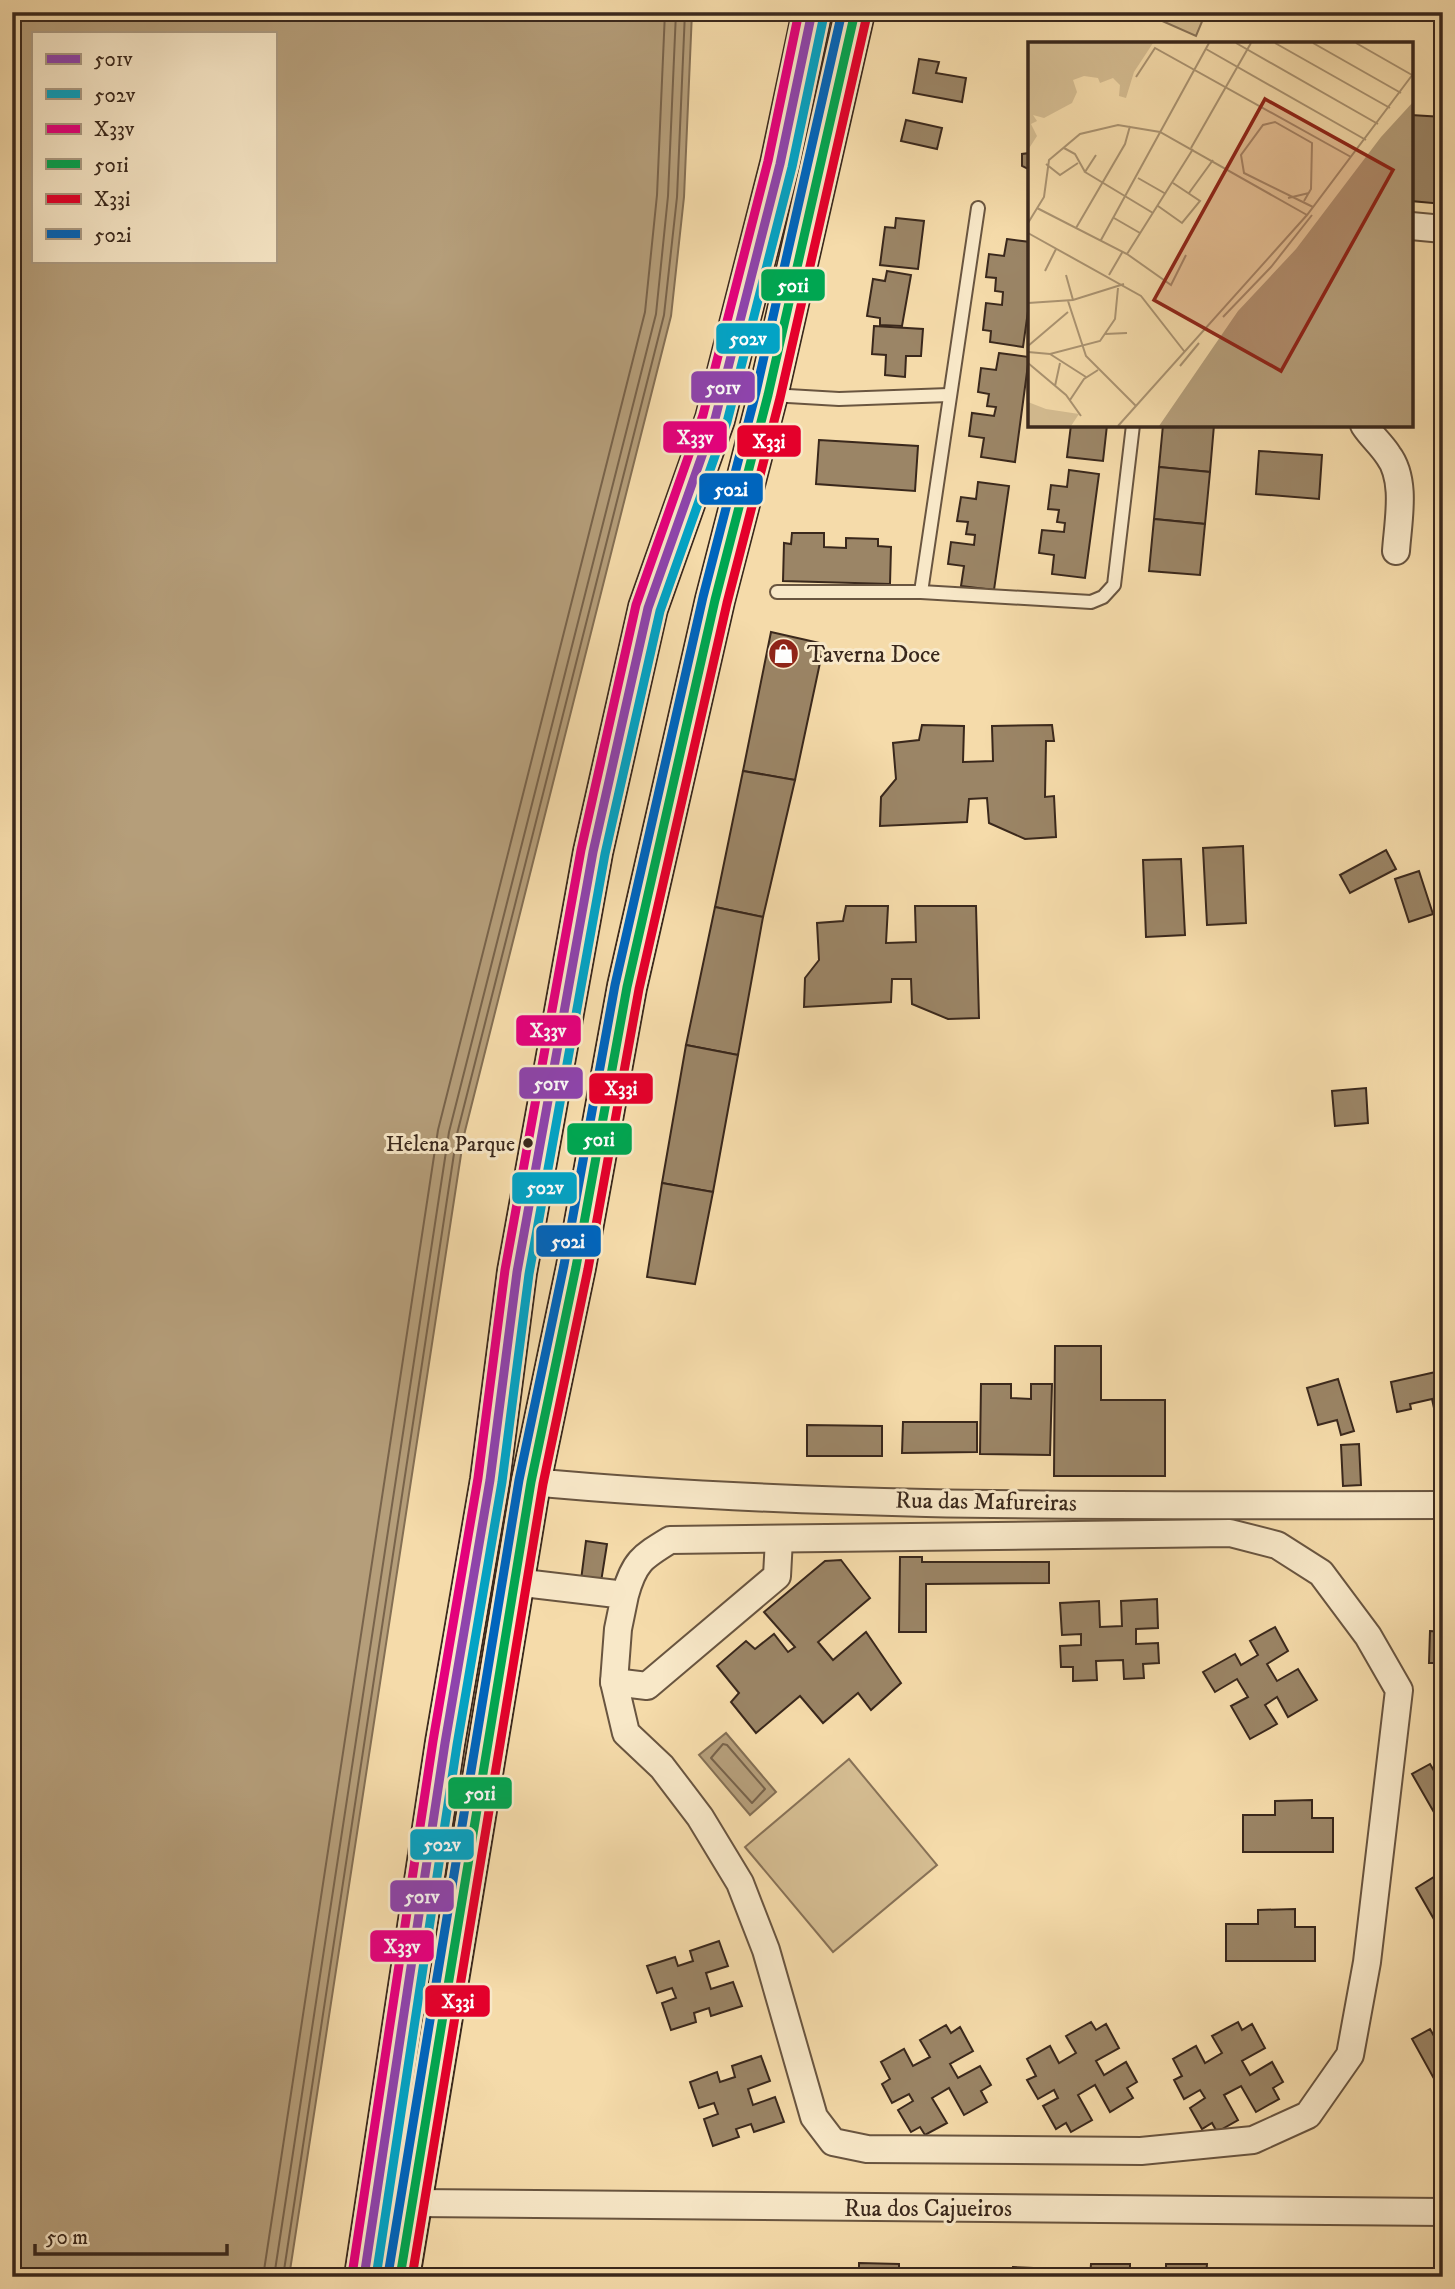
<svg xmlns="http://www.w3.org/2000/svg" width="1455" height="2289" font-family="'IM FELL DW Pica',serif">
<rect width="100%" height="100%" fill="#f5dbaa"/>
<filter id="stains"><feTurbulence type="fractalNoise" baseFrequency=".00286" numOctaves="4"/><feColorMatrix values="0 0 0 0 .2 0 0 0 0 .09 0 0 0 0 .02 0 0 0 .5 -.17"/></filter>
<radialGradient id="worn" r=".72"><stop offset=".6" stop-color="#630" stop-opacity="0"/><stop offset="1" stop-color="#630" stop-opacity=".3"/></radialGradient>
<!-- green -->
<g fill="#d5bd92" stroke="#887257" stroke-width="2">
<path d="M1142 12H1206L1196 36Z"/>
<path d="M849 1759 937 1865 833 1952 745 1847Z"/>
</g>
<!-- water -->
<g fill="#b59e7a" stroke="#846f54" stroke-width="2" fill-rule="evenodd">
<path d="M12 12H692L684 197 671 316 464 1135 289 2277H12ZM33 33H275V261H33Z"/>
<path d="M726 1733 776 1792 750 1815 699 1755Z"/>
</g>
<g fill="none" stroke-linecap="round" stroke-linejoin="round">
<!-- shore -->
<g stroke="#78634b" stroke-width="2">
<path d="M723 1744 727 1745 765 1789 752 1803 711 1758Z"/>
<path d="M263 2277 438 1130 645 312 657 195 665 12"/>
<path d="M274 2277 449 1132 656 314 668 196 676 12"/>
<path d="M283 2277 457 1134 664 315 677 197 685 12"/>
</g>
</g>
<!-- building -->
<g fill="#9b8566" stroke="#3a281c" stroke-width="2">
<path d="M919 59 939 62 936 73 966 78 962 102 913 93Z"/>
<path d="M1411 115 1443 117V204L1411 201Z"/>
<path d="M906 120 942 128 937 149 901 141Z"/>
<path d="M1030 153V170L1022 166V154Z"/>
<path d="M896 218 924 221 918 269 880 265 885 227 895 228Z"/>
<path d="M1007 239 1030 242V297L1023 347 990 342 991 331 983 330 986 303 1002 305 1003 292 995 291 996 278 986 277 989 254 1004 256Z"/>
<path d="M887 271 911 275 902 326 880 325V318L867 316 873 279 885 281Z"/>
<path d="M874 326 923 329 921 356H906L905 377 885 375 886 355 872 354Z"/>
<path d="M999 353 1029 357 1015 462 981 457 984 438 969 436 972 413 994 416 996 407 987 406 989 394 978 392 981 368 996 370Z"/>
<path d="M1071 425H1107L1103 461 1067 457Z"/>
<path d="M1163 425H1214L1210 472 1159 467Z"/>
<path d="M819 440 918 446 915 491 816 484Z"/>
<path d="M1259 451 1322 455 1319 499 1256 494Z"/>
<path d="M1159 467 1210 472 1205 524 1154 519Z"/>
<path d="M1069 470 1099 474 1085 578 1052 574 1054 555 1039 553 1042 530 1064 532 1065 523 1057 522 1059 510 1048 509 1051 485 1067 487Z"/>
<path d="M978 482 1009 486 994 590 961 586 964 566 948 564 951 542 974 545 975 535 966 534 968 522 957 521 961 497 976 499Z"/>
<path d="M1154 519 1205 524 1200 575 1149 571Z"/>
<path d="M792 533H824V547L846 548V538L878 539V546L891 547 890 584 783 581 784 543 791 544Z"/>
<path d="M771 632 824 644 795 780 743 771Z"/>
<path d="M922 725 964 726 963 762 993 761 992 726 1052 725 1054 741H1046L1045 797 1054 796 1056 837 1025 839 989 823 987 798 969 799 967 822 880 826 881 797 896 779 893 743 919 740Z"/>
<path d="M743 771 795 780 763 917 715 907Z"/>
<path d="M1243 846 1246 923 1207 925 1203 848Z"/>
<path d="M1386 850 1396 869 1350 893 1340 875Z"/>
<path d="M1181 859 1185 935 1146 937 1143 860Z"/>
<path d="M1419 871 1433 914 1409 922 1395 879Z"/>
<path d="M846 906H888L886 943 916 942 915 906H976L979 1018 948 1019 912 1004 911 979H892L891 1002 804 1007 805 978 819 960 817 923 843 921Z"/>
<path d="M715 907 763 917 738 1055 686 1045Z"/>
<path d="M686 1045 738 1055 713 1192 662 1183Z"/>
<path d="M1366 1088 1368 1123 1335 1126 1332 1091Z"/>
<path d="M662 1183 713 1192 695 1284 647 1277Z"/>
<path d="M1055 1346H1101V1400H1165V1476H1054Z"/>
<path d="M1440 1371 1443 1406 1434 1408 1432 1399 1410 1404 1411 1409 1397 1412 1391 1382Z"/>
<path d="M1338 1379 1354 1431 1341 1435 1337 1420 1318 1425 1307 1388Z"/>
<path d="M981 1384H1011V1398L1031 1399V1384H1052L1050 1455 980 1454Z"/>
<path d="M903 1422H977V1452L902 1453Z"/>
<path d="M807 1425 882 1426V1456H807Z"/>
<path d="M1359 1444 1361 1485 1343 1486 1341 1445Z"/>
<path d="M586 1541 607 1544 601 1582 581 1580Z"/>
<path d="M900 1557H922V1562H1049V1583L926 1584V1632H899Z"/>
<path d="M841 1560 870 1598 818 1642 833 1660 866 1632 901 1683 871 1710 858 1693 823 1723 800 1696 756 1733 731 1702 739 1693 717 1666 746 1641 755 1649 774 1634 788 1652 795 1647 764 1612 825 1561Z"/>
<path d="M1157 1599 1158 1628 1136 1629V1644L1158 1643 1159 1663 1143 1664 1144 1678 1124 1679 1123 1660 1096 1661 1097 1680 1073 1681V1667H1061L1060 1646 1081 1645V1634L1062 1635 1060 1603 1099 1601 1100 1627 1122 1626 1121 1601Z"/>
<path d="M1275 1627 1288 1651 1267 1664 1277 1681 1298 1669 1317 1700 1288 1717 1277 1697 1265 1705 1277 1724 1250 1739 1231 1706 1248 1697 1237 1679 1215 1692 1203 1672 1235 1654 1241 1665 1258 1655 1250 1641Z"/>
<path d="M1430 1631 1443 1632V1663H1429Z"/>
<path d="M1430 1764 1443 1786V1828L1412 1774Z"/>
<path d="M1312 1800V1818H1333V1852H1243V1815H1275V1801Z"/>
<path d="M1434 1877 1443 1892V1935L1416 1888Z"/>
<path d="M1295 1909V1927H1315V1961H1226V1924H1258V1910Z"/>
<path d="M719 1941 728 1966 706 1973 711 1989 733 1982 742 2006 711 2016 709 2008 694 2013 696 2022 671 2030 662 2003 676 1998 672 1988 657 1993 647 1966 675 1957 678 1966 693 1961 690 1951Z"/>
<path d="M1091 2022 1096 2030 1106 2024 1119 2048 1096 2061 1104 2075 1126 2062 1137 2082 1127 2088 1133 2098 1110 2112 1095 2085 1078 2095 1092 2120 1071 2132 1066 2123 1056 2129 1043 2106 1058 2098 1054 2090 1038 2099 1027 2080 1036 2076 1027 2059 1050 2046 1059 2063 1076 2053 1066 2036Z"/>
<path d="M1238 2022 1242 2030 1252 2024 1265 2048 1242 2061 1250 2075 1272 2062 1283 2082 1273 2088 1279 2099 1256 2112 1241 2086 1224 2095 1238 2120 1217 2132 1212 2123 1202 2129 1190 2108 1205 2098 1200 2090 1184 2099 1174 2080 1182 2076 1173 2059 1196 2046 1205 2063 1222 2053 1212 2036Z"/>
<path d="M946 2025 951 2033 960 2027 973 2051 950 2064 958 2078 980 2066 991 2085 981 2091 987 2102 964 2115 949 2088 932 2098 947 2123 925 2135 920 2127 911 2132 898 2110 913 2101 909 2094 892 2103 882 2084 890 2079 881 2062 904 2049 913 2066 930 2057 920 2040Z"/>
<path d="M1430 2029 1443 2052V2095L1412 2039Z"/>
<path d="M761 2056 770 2081 748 2089 753 2105 775 2097 784 2122 754 2132 751 2124 736 2129 739 2137 713 2146 704 2119 718 2114 714 2103 699 2108 690 2082 717 2072 720 2082 735 2077 732 2066Z"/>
<path d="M859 2263 899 2264V2277H859Z"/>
<path d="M1091 2264H1130V2277H1090Z"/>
<path d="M1166 2264H1207L1206 2277H1166Z"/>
<path d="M1013 2267 1056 2269V2277H1013Z"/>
<rect x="628" y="2268" width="40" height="9"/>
<rect x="940" y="2269" width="41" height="8"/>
<rect x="1245" y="2269" width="40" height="8"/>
<path d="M786 2270 826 2271V2277H786Z"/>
<rect x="473" y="2275" width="40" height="2"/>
</g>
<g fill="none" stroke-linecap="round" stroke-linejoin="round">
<defs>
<g id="lane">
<path d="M771 395 839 399 949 395"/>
<path d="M777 592H921L1091 602 1103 597 1114 585 1133 425"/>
<path d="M921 592 978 208"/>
</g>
<g id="street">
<path d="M1411 226 1443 229"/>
<path d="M1364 425C1371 436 1381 444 1388 455 1407 480 1398 521 1396 551"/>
<path d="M531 1482C833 1510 1139 1505 1443 1505"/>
<path d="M515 1582 625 1595C634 1562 642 1557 670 1540L1230 1533 1277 1545 1321 1573 1368 1636 1399 1690 1367 1962 1350 2055 1308 2115 1253 2140 1141 2151 867 2149 833 2142 814 2117 766 1950 740 1883 700 1817 662 1767 626 1733 614 1682 618 1629 625 1595"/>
<path d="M614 1682 647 1686 777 1576 779 1539"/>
<path d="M414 2203 1443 2212"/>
</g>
<g id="primary">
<path d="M364 2277 445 1743 490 1480 517 1272 593 852 648 608 715 419 780 164 812 12"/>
<path d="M400 2277 531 1482 576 1267 627 987 715 600 768 395 855 12"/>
</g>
</defs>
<!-- lane casing -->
<use href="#lane" stroke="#695540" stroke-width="16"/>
<!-- street casing -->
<use href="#street" stroke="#695540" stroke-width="30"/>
<!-- primary casing -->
<use href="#primary" stroke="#3a281c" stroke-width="42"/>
<!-- lane -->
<use href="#lane" stroke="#f8e8c8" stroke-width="12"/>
<!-- street -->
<use href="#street" stroke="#f8e8c8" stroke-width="26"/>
<!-- primary -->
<use href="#primary" stroke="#f5dbaa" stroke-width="38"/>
<defs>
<path id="bus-1" d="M364 2277 445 1743 490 1480 517 1272 593 852 648 608 715 419 780 164 812 12"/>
<path id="bus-2" d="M376 2277 457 1745 502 1482 529 1274 605 854 660 611 727 422 792 167 824 15"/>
<path id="bus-3" d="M352 2275 433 1741 478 1478 505 1270 581 850 636 605 703 415 768 161 799 12"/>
<path id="bus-4" d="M400 2277 531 1482 576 1267 627 987 715 600 768 395 855 12"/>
<path id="bus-5" d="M412 2277 543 1484 588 1269 639 989 727 603 780 398 867 15"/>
<path id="bus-6" d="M388 2275 519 1480 564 1265 615 985 703 597 756 392 842 12"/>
</defs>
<!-- bus-1 casing -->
<use href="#bus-1" stroke="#f8e8c8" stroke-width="14"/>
<!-- bus-2 casing -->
<use href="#bus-2" stroke="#f8e8c8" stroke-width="14"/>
<!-- bus-3 casing -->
<use href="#bus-3" stroke="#f8e8c8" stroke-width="14"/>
<!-- bus-4 casing -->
<use href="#bus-4" stroke="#f8e8c8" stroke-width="14"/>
<!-- bus-5 casing -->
<use href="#bus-5" stroke="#f8e8c8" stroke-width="14"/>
<!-- bus-6 casing -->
<use href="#bus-6" stroke="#f8e8c8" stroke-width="14"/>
<!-- bus-1 -->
<use href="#bus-1" stroke="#8e44ad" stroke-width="9"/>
<!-- bus-2 -->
<use href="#bus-2" stroke="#03a3c5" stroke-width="9"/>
<!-- bus-3 -->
<use href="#bus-3" stroke="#e5007d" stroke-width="9"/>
<!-- bus-4 -->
<use href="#bus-4" stroke="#00a651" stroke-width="9"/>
<!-- bus-5 -->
<use href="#bus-5" stroke="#e4002b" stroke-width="9"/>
<!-- bus-6 -->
<use href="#bus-6" stroke="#0065bd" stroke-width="9"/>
</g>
<!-- icons -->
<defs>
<symbol id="shop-disc" viewBox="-11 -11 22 22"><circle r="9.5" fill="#8f2418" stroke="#f8e8c8"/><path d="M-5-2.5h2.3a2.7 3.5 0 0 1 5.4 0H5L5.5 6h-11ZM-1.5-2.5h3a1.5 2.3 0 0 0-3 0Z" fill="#fff"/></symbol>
</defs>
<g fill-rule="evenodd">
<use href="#shop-disc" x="766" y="636" width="35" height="35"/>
</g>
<!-- markers -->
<circle fill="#3a281c" stroke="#f8e8c8" stroke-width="2.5" cx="528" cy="1143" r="6"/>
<g text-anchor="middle" stroke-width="6" stroke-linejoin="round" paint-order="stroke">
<!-- bus labels -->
<g font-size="22" fill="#3a281c" stroke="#f8e8c8" text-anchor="end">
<text x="515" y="1151">Helena Parque</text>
</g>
<!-- poi labels -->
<g font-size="24" fill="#3a281c" stroke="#f8e8c8" text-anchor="start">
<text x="807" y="662">Taverna Doce</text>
</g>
<!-- street labels -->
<g font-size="24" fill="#3a281c" stroke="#f8e8c8">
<text transform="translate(986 1501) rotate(1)" y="8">Rua das Mafureiras</text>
<text x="928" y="2216">Rua dos Cajueiros</text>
</g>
</g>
<!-- overview -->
<g transform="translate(1028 42)">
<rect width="385" height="385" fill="#f5dbaa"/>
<path d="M0 1H125L106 30 98 56 91 54 92 43 85 36 72 41 70 36 56 34 45 38 49 50 44 61 16 76 5 73 9 79 3 82 9 94 0 108ZM0 360 18 367 51 372 43 384H0Z" fill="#d5bd92"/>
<path d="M385 60V384H131L210 269 268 207 353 95Z" fill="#b59e7a"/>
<path fill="none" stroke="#aa9371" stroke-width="2" d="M208 1 350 82M247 1 362 66M285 1 373 51M328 1 384 33M178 7 338 98M108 35 127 6 323 115M36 106 47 112 57 130M163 106 223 1M68 113 57 130 125 171M18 122 32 133 50 121M110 136 138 152M161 151 185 118M260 156 281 151M276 159 283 147 284 101 247 80 235 83 213 113 216 131 285 165M130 164 154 181 172 159 145 141M9 166 99 212 143 243 158 213M86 176 112 191M0 181 16 155 21 118 52 92 90 83 132 90 279 173M48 186 97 102 102 84M0 191 113 254 156 309M73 198 181 1M99 212 165 107M17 229 28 207M38 233 45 258M81 233 95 209M40 259 58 314 108 364M0 261 45 258 96 242M195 275 243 225 284 173M77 292 99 291M0 304 40 270M0 310 22 312 72 299 87 277 90 246M22 312 58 335M0 321 38 353 53 374M152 324 171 301M27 344 32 321M42 358 56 337 70 328M90 384 279 173 385 32"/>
<path fill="#8f2418" fill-opacity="0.15" stroke="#8f2418" stroke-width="3.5" d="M237 57 365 128 253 329 126 258Z"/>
<rect width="385" height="385" fill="none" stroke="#3a281c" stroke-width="3.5"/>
</g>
<g stroke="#f8e8c8" stroke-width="2.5">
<rect x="760" y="268" width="66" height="34" rx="7" fill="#00a651"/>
<rect x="715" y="322" width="66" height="33" rx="7" fill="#03a3c5"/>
<rect x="690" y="370" width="66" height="34" rx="7" fill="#8e44ad"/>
<rect x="662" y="420" width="66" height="34" rx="7" fill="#e5007d"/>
<rect x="736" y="424" width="66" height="34" rx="7" fill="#e4002b"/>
<rect x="698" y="472" width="66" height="34" rx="7" fill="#0065bd"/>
<rect x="515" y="1014" width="67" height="33" rx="7" fill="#e5007d"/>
<rect x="518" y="1066" width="66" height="34" rx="7" fill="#8e44ad"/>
<rect x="588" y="1072" width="66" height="33" rx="7" fill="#e4002b"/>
<rect x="566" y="1122" width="67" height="34" rx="7" fill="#00a651"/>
<rect x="511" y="1171" width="67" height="34" rx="7" fill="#03a3c5"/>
<rect x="535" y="1224" width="67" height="34" rx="7" fill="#0065bd"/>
<rect x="447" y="1776" width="66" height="34" rx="7" fill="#00a651"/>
<rect x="409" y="1828" width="66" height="33" rx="7" fill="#03a3c5"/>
<rect x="389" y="1879" width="66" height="34" rx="7" fill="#8e44ad"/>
<rect x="369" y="1929" width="66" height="34" rx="7" fill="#e5007d"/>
<rect x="424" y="1984" width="67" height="34" rx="7" fill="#e4002b"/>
</g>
<g font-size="19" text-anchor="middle" font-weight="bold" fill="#fff">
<text x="793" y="292">501i</text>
<text x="748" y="345">502v</text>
<text x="723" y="394">501v</text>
<text x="695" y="444">X33v</text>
<text x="769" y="448">X33i</text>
<text x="731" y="496">502i</text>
<text x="548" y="1037">X33v</text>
<text x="551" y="1090">501v</text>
<text x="621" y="1095">X33i</text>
<text x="599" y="1146">501i</text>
<text x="545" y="1194">502v</text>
<text x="568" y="1248">502i</text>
<text x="480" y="1800">501i</text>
<text x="442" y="1851">502v</text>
<text x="422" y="1903">501v</text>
<text x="402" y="1953">X33v</text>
<text x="458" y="2008">X33i</text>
</g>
<!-- margin -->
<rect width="1455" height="2289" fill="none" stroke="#f5dbaa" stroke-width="42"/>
<rect x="14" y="14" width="1427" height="2261" fill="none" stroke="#3a281c" stroke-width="3.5"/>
<rect x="21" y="21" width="1413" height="2247" fill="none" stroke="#3a281c" stroke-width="2"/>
<!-- legend -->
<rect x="32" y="32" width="245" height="231" fill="#f8e8c8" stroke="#ac9b83" stroke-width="2"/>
<rect x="46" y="54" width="35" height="10" fill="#8e44ad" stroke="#ac9b83" stroke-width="2"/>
<text x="94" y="66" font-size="21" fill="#3a281c">501v</text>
<rect x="46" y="89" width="35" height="10" fill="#03a3c5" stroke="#ac9b83" stroke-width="2"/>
<text x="94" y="102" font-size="21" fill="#3a281c">502v</text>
<rect x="46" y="124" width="35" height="10" fill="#e5007d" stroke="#ac9b83" stroke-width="2"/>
<text x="94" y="136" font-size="21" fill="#3a281c">X33v</text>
<rect x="46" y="159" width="35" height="10" fill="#00a651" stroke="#ac9b83" stroke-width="2"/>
<text x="94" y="172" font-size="21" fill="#3a281c">501i</text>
<rect x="46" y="194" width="35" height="10" fill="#e4002b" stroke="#ac9b83" stroke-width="2"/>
<text x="94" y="206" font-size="21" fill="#3a281c">X33i</text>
<rect x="46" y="229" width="35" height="10" fill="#0065bd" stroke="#ac9b83" stroke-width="2"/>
<text x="94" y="242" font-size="21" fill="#3a281c">502i</text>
<!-- scale -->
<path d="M35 2244v10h192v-10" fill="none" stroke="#3a281c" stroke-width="3.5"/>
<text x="46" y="2244" font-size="21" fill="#3a281c" stroke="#f8e8c8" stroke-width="5" paint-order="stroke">50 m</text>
<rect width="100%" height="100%" filter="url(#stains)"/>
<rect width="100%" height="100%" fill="url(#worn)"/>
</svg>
